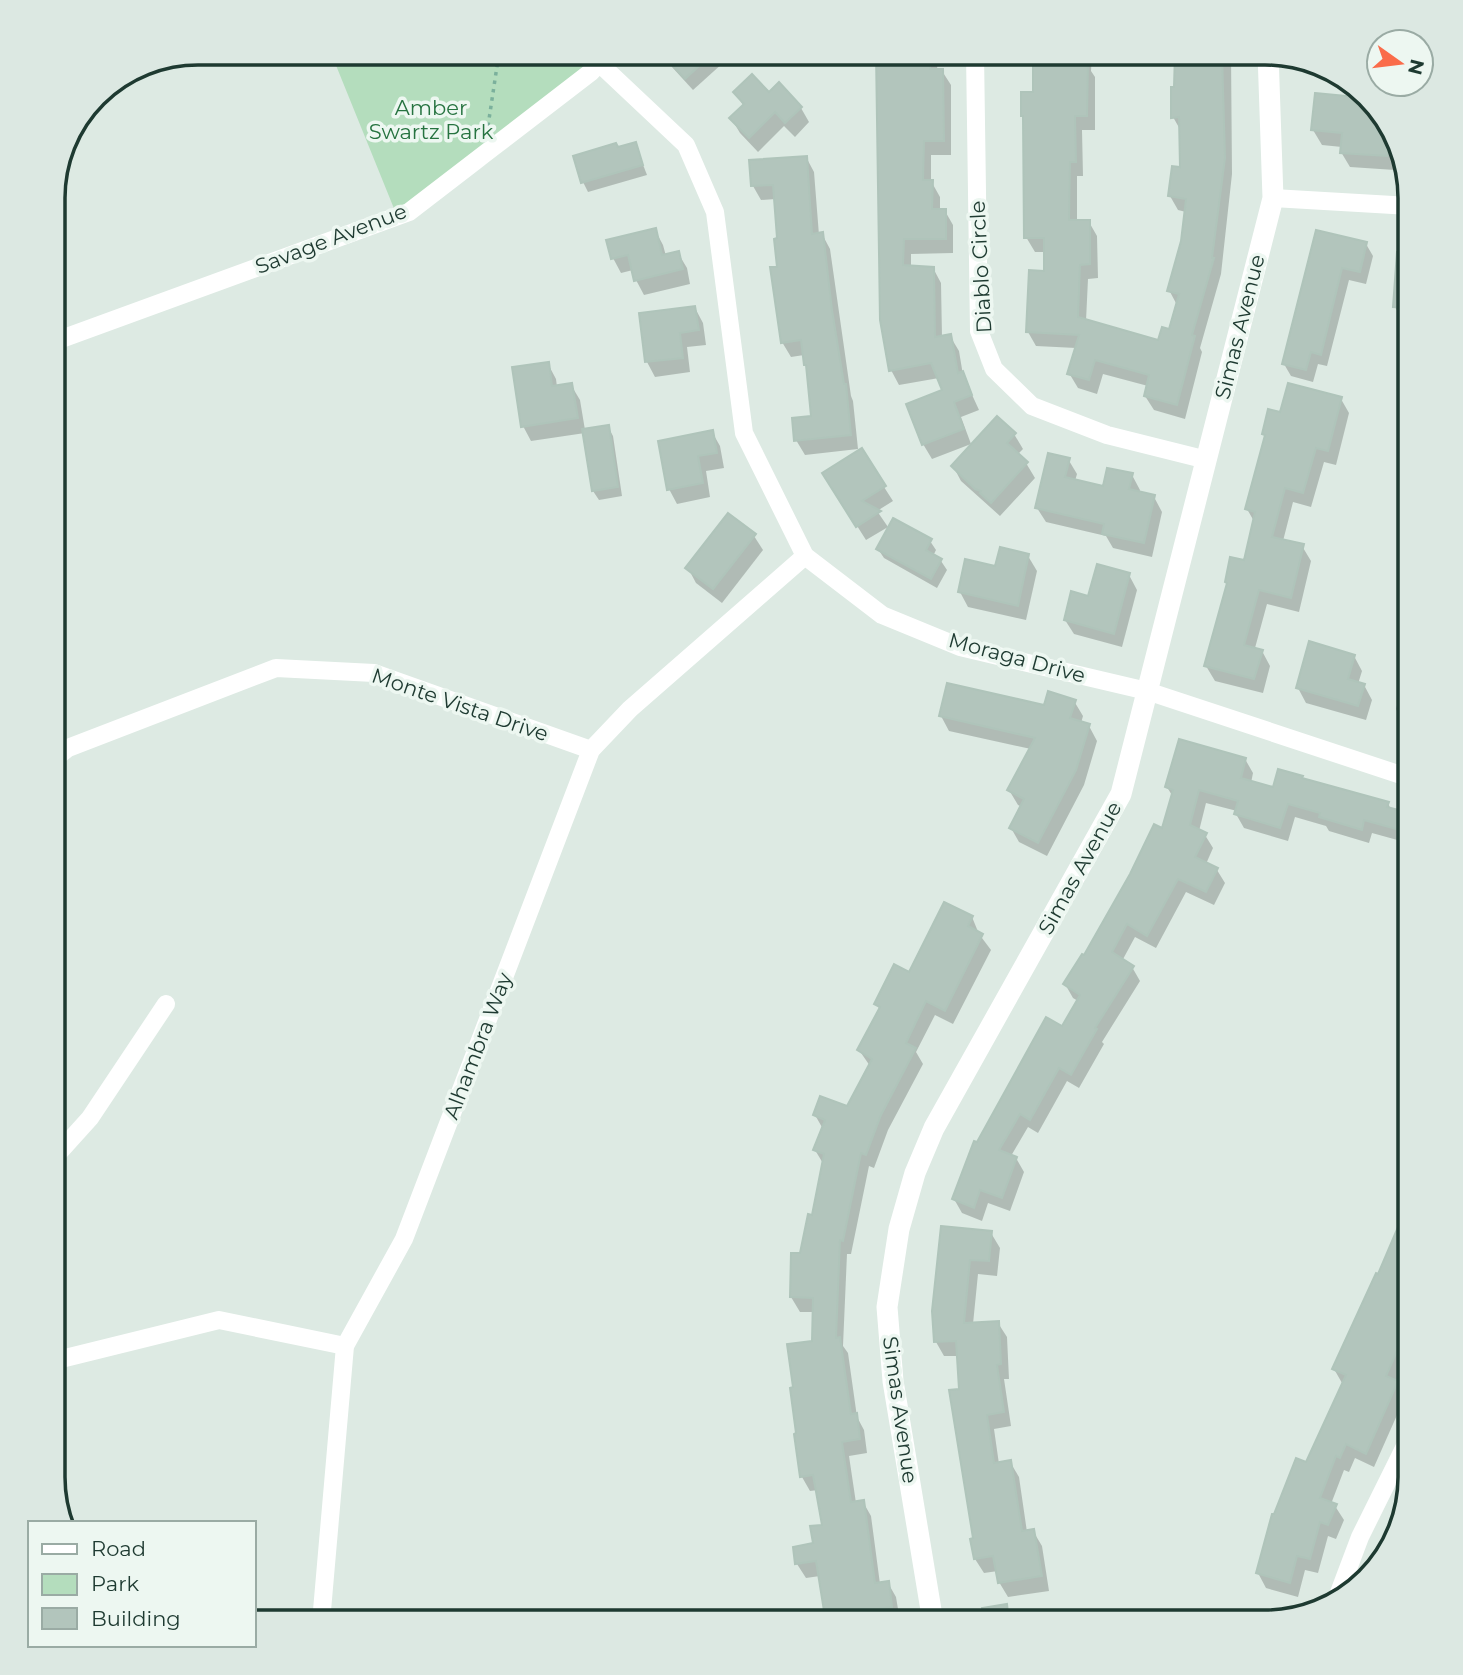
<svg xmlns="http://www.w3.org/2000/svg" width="1463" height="1675" font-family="Montserrat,sans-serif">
<rect width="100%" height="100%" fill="#ddeae3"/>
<!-- green -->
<path fill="#b4ddbd" d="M331 53H604C560 98 518 145 464 179 443 192 417 201 395 211Z"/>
<!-- shadow -->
<g fill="#0003">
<path d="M667 53H734L693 90 672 67 665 55Z"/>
<path d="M877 53H938L937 71H942L951 85V155H931V181L940 197V211H945L953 225V253L911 254V268H933L941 283 942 337 950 336 959 351 963 375 979 410 961 417 971 444 932 459 923 444 944 391 939 378 899 385 891 370Z"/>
<path d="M1027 53H1092L1091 71 1095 77V130H1082L1083 176H1077V222H1089L1097 236 1098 278 1088 279 1086 321 1160 342 1170 331 1177 305 1169 290 1183 241 1186 212 1178 210 1170 196 1182 169 1181 131 1173 117 1177 57H1171L1168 53H1231L1232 174 1221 274 1200 348 1202 352 1185 419 1154 410 1145 396 1148 386 1103 374 1097 394 1078 388 1069 373 1076 348 1036 346 1028 332 1046 273V252H1035L1026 237 1035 60H1031Z"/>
<path d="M736 93 769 94 801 108 809 122 795 137 784 126 758 152 740 133 731 118 744 107Z"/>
<path d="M1381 110 1398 160 1395 170 1350 167 1341 152 1342 147 1322 145 1313 130Z"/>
<path d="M635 144 647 175 588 192 583 182 618 149Z"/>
<path d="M806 157 814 172 819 235 822 234 830 249 851 396 853 401 858 449 805 455 796 440 812 417 808 369 804 355 791 357 782 342 776 199 761 200 753 186Z"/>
<path d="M655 230 663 245 666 256 678 253 687 268 690 284 644 295 636 280 633 270 621 273 613 258Z"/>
<path d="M1317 233 1366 244 1373 256 1366 284 1349 280 1327 366 1318 364 1313 382 1291 376 1284 364Z"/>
<path d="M1399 254 1410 255V322H1404L1395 307Z"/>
<path d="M695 308 703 323 706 345 687 347 690 372 655 377 647 362 641 315Z"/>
<path d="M548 364 556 379 557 387 571 385 580 400 585 430 608 427 613 436 622 496 599 500 593 491 585 433 531 441 523 426Z"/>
<path d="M1341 399 1349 413 1336 465 1324 462 1311 507 1293 502 1283 541 1302 546 1311 561 1299 612 1267 604 1255 648 1262 651 1270 666 1263 693 1215 681 1206 666 1228 585 1226 582 1245 562 1255 523 1247 509 1266 438 1264 434 1281 414Z"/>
<path d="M712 432 720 446 724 468 706 471 710 497 677 504 669 489Z"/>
<path d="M1014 434 1023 449 1017 455 1026 463 1035 478 1000 516 961 481 953 466Z"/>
<path d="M1068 459 1077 474 1075 481 1104 488 1132 475 1140 490 1139 493 1154 497 1162 512 1152 557 1113 548 1106 536 1046 522 1037 508Z"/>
<path d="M884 487 893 501 877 511 888 527 866 540 833 488Z"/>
<path d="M754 536 763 550 722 603 696 583 688 568Z"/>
<path d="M930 541 936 550 933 556 941 561 947 570 937 588 884 558 878 549Z"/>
<path d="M1028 556 1037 571 1026 620 968 607 960 592 997 568Z"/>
<path d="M1129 575 1137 590 1122 647 1074 634 1065 620 1089 598Z"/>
<path d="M1354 656 1362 671 1358 684 1364 685 1372 700 1366 720 1306 703 1298 688Z"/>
<path d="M1410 659V725L1404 724 1396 709Z"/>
<path d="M1074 701 1083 716 1081 723 1089 726 1097 741 1084 785 1047 856 1019 842 1011 828 1022 807 1018 805 1009 790 1031 749 949 731 941 716 1045 707Z"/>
<path d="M1245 759 1253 773 1251 783 1274 790 1303 780 1388 803 1391 810 1410 815V859L1400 845 1401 841 1372 833 1369 843 1329 831 1326 826 1295 817 1288 841 1244 828 1236 814 1237 811 1206 803 1199 831 1205 835 1213 848 1206 864 1217 870 1225 883 1214 905 1186 892 1156 948 1135 937 1122 961 1132 967 1140 981 1102 1042 1104 1044 1079 1088 1067 1081 1038 1133 1028 1127 1011 1156 1016 1158 1024 1172 1010 1211 988 1203 982 1221 962 1213 954 1199 978 1144 1063 1028 1078 1001 1073 998 1065 984 1084 958 1164 830 1173 797 1167 787Z"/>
<path d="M972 917 979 934 991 950 953 1024 935 1015 916 1052 923 1064 888 1130 874 1168 869 1166 851 1254H847L843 1346 848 1353 857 1417 864 1430 867 1453 849 1456 856 1503 863 1502 871 1516 880 1584 888 1583 896 1597 900 1621 830 1622 826 1617 820 1576 806 1578 797 1564 795 1548 815 1545 824 1526 818 1490 810 1491 802 1477 795 1389 814 1343V1312H800L791 1297 813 1217 824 1165 815 1150 823 1129 815 1115 848 1108 870 1066 859 1050 880 1010 876 1003Z"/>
<path d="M1407 1211 1410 1213V1354L1397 1384 1405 1397 1374 1467 1355 1458 1349 1472 1344 1470 1331 1504 1335 1506 1344 1520 1336 1539 1328 1536 1318 1573 1305 1570 1298 1597 1266 1588 1258 1573 1342 1383 1334 1369Z"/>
<path d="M943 1228 991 1233 1000 1248 997 1276 978 1274 973 1324 998 1323 1007 1337 1009 1379H1004L1011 1426 994 1429 999 1464 1010 1462 1019 1477 1027 1532 1033 1531 1042 1546 1049 1591 1008 1597 999 1582 998 1571 984 1573 975 1559 959 1356H944L936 1342Z"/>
<path d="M1006 1606 1012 1622H986L984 1609Z"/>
</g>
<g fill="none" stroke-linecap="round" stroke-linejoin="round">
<!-- stream -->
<path stroke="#80cbd3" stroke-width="6" d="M242 53 257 56 264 53"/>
</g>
<!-- building -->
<g fill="#b2c5bc" stroke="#afc4ba" stroke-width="2">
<path d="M661 53H713L685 79Z"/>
<path d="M876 53H930V69H943L944 141H924L923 180H933L932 209H946V239H904L903 265 934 267 935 337 951 334 958 373 963 371 972 395 954 402 964 429 922 445 906 404 942 390 931 363 889 371 880 320Z"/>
<path d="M1175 53H1222L1225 158 1212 258H1214L1192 335 1195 336 1177 405 1144 396 1149 375 1095 360 1089 380 1067 374 1079 335 1026 332 1029 270 1044 271V238H1024L1023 116H1021V92H1033V61H1088L1087 116H1075L1076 162H1070L1069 220H1090V264L1080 265 1078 317 1158 340 1162 327 1169 329 1179 294 1167 291 1181 241 1186 199 1168 196 1172 166 1180 167 1179 117 1171 118V87H1174Z"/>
<path d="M752 74 769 92 779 82 802 107 785 123 775 112 749 138 729 118 744 104 733 92Z"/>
<path d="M1315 93 1367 98 1381 110 1391 140 1387 156 1340 153 1342 133 1311 130Z"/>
<path d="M636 142 643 165 581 183 573 156 616 143 618 147Z"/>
<path d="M807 156 812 234 823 232 832 310 844 384H846L851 435 794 441 792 418 811 416 806 365H804L801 340 781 343 770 267H777L774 239 777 238 773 185 751 186 749 160Z"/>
<path d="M656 228 662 255 679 251 683 269 634 281 628 255 611 259 606 240Z"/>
<path d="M1316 230 1367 242 1360 272 1342 268 1321 355 1311 352 1306 370 1282 364Z"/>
<path d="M1397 252H1410V308L1393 307Z"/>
<path d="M695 306 699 330 680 333 683 358 645 362 639 313Z"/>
<path d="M549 362 552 386 572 383 578 418 521 427 512 367Z"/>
<path d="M1288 383 1342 397 1328 451 1316 448 1303 493 1285 488 1272 537 1304 544 1291 598 1259 590 1244 645 1263 650 1254 679 1204 666 1227 583 1225 582 1230 557 1244 560 1255 512 1245 509 1265 435 1262 434 1268 409 1280 412Z"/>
<path d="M997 416 1016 433 1007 443 1028 462 991 503 980 493 981 491 975 489 951 466Z"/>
<path d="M609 425 618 487 592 491 582 429Z"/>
<path d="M713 430 717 453 698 456 703 483 667 490 658 441Z"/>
<path d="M862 448 886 486 862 501 881 511 856 527 822 473Z"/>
<path d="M1048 453 1070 458 1065 477 1103 486 1107 468 1133 473 1129 489 1155 495 1144 543 1102 534 1104 524 1035 508Z"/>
<path d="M728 513 756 534 713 589 685 568Z"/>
<path d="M893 518 932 539 926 550 942 559 931 579 876 549Z"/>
<path d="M1000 547 1029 554 1018 606 958 592 965 559 995 566Z"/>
<path d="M1097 564 1130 573 1114 634 1064 620 1071 591 1088 596Z"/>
<path d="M1309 641 1355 655 1348 679 1365 684 1358 706 1296 688Z"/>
<path d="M947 683 1044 705 1048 691 1076 700 1070 718 1090 724 1076 770 1038 843 1009 828 1024 799 1007 790 1035 738 939 716Z"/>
<path d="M1179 739 1246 758 1241 778 1273 787 1278 769 1303 776 1302 778 1389 802 1387 807 1410 813V833L1364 820 1362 830 1319 817 1320 813 1288 804 1280 828 1234 814 1238 801 1199 790 1190 825 1207 833 1195 857 1218 868 1206 892 1178 879 1147 936 1127 924 1112 952 1134 966 1095 1028 1097 1029 1071 1075 1059 1068 1030 1120 1020 1114 999 1150 1017 1157 1002 1198 980 1190 974 1208 952 1199 974 1141 977 1142 1046 1017 1062 1026 1080 995 1063 984 1082 954 1084 955 1130 874 1154 824 1162 828 1173 790 1165 787Z"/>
<path d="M944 902 973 916 968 926 983 934 945 1011 926 1001 906 1043 916 1048 881 1115 866 1155 861 1153 843 1241 840 1240 836 1338 840 1337 851 1414 857 1413 860 1439 842 1442 851 1502 864 1500 875 1583 889 1581 892 1607 825 1617 816 1561 795 1564 793 1547 813 1543 810 1526 822 1525 813 1475 800 1477 794 1434 796 1433 790 1388 793 1387 787 1344 812 1341 813 1298 790 1297 791 1253H800L808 1214 812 1215 824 1154 813 1150 825 1120 813 1115 820 1096 847 1106 872 1059 857 1050 880 1007 874 1004 894 964 909 972Z"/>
<path d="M1410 1199V1322L1386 1376 1398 1381 1366 1454 1346 1444 1340 1458 1336 1456 1320 1498 1337 1504 1328 1525 1320 1522 1310 1559 1297 1556 1290 1583 1256 1573 1272 1514H1274L1296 1458 1306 1462 1346 1375 1332 1369 1376 1273 1378 1274Z"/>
<path d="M941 1226 992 1231 989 1261 970 1260 964 1323 999 1321 1001 1364 997 1365 1004 1412 987 1415 994 1463 1011 1460 1022 1531 1034 1529 1042 1576 998 1583 993 1556 974 1559 970 1539 973 1538 949 1390 959 1389 956 1341 934 1342 932 1311Z"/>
<path d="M1007 1604 1009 1622H984L982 1608Z"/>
</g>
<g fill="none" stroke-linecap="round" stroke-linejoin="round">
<!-- path -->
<g stroke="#7bb09c" stroke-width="3.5" stroke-dasharray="3.5 5" stroke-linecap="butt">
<path d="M568 53H570"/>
<path d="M499 56 532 53"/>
<path d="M488 126 499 53"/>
</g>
<!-- minor -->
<g stroke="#fff" stroke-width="18">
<path d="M975 53 979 331 994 369 1032 406 1107 435 1207 460"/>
<path d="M600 64 686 145 715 212 744 433 805 556 882 615 960 647 1147 691 1410 778"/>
<path d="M1273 198 1410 206"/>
<path d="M53 342 409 212 591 72 609 53"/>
<path d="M53 760 68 748 276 668 374 673 591 750"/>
<path d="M53 1159 90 1118 166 1004"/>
<path d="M53 1361 219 1320 345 1346"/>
<path d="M1337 1598 1360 1537 1410 1436"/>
<path d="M321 1622 345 1346 404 1239 591 750 630 709 805 556"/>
</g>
<!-- tertiary -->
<path stroke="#fff" stroke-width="21" d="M933 1622 893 1381 887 1307 899 1229 915 1173 934 1128 1121 794 1273 198 1268 53"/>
</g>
<g text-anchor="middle" stroke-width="7" stroke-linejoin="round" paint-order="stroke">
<!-- park labels -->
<g font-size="21" fill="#267340" stroke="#edf7f1">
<text x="431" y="115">Amber<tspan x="431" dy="24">Swartz Park</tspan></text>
</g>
<!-- street labels -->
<g font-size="21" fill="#1e3a31" stroke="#edf7f1">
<text transform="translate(331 239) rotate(-21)" y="7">Savage Avenue</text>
<text transform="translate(981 267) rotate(-93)" y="7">Diablo Circle</text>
<text transform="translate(1240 327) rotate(-76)" y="7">Simas Avenue</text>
<text transform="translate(1017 658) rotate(15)" y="7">Moraga Drive</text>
<text transform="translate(460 705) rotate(19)" y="7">Monte Vista Drive</text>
<text transform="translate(1080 868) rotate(-61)" y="7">Simas Avenue</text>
<text transform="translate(478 1046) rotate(-69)" y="7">Alhambra Way</text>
<text transform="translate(900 1410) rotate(82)" y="7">Simas Avenue</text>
</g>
</g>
<!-- crop -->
<path d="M0 0H1463V1675H0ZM198 65H1265A133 133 0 0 1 1398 198V1477A133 133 0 0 1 1265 1610H198A133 133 0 0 1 65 1477V198A133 133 0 0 1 198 65Z" fill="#dce8e2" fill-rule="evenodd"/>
<path fill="none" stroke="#1e3a31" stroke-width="3.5" d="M198 65H1265A133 133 0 0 1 1398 198V1477A133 133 0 0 1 1265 1610H198A133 133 0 0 1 65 1477V198A133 133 0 0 1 198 65Z"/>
<!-- legend -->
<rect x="28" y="1521" width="228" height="126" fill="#edf7f1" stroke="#9aaba4" stroke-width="2"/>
<rect x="42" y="1544" width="35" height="10" fill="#ffffff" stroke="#9aaba4" stroke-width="2"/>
<text x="91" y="1556" font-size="21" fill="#1e3a31">Road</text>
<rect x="42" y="1574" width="35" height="21" fill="#b4ddbd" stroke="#9aaba4" stroke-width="2"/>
<text x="91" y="1591" font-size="21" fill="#1e3a31">Park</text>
<rect x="42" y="1608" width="35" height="21" fill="#b2c5bc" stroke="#9aaba4" stroke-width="2"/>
<text x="91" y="1626" font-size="21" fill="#1e3a31">Building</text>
<!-- north arrow -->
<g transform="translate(1400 63) rotate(104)"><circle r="33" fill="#edf7f1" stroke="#9aaba4" stroke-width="2"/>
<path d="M0-5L12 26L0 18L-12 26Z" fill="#fa6c4a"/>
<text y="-10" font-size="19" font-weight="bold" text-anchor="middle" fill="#1e3a31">N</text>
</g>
</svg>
